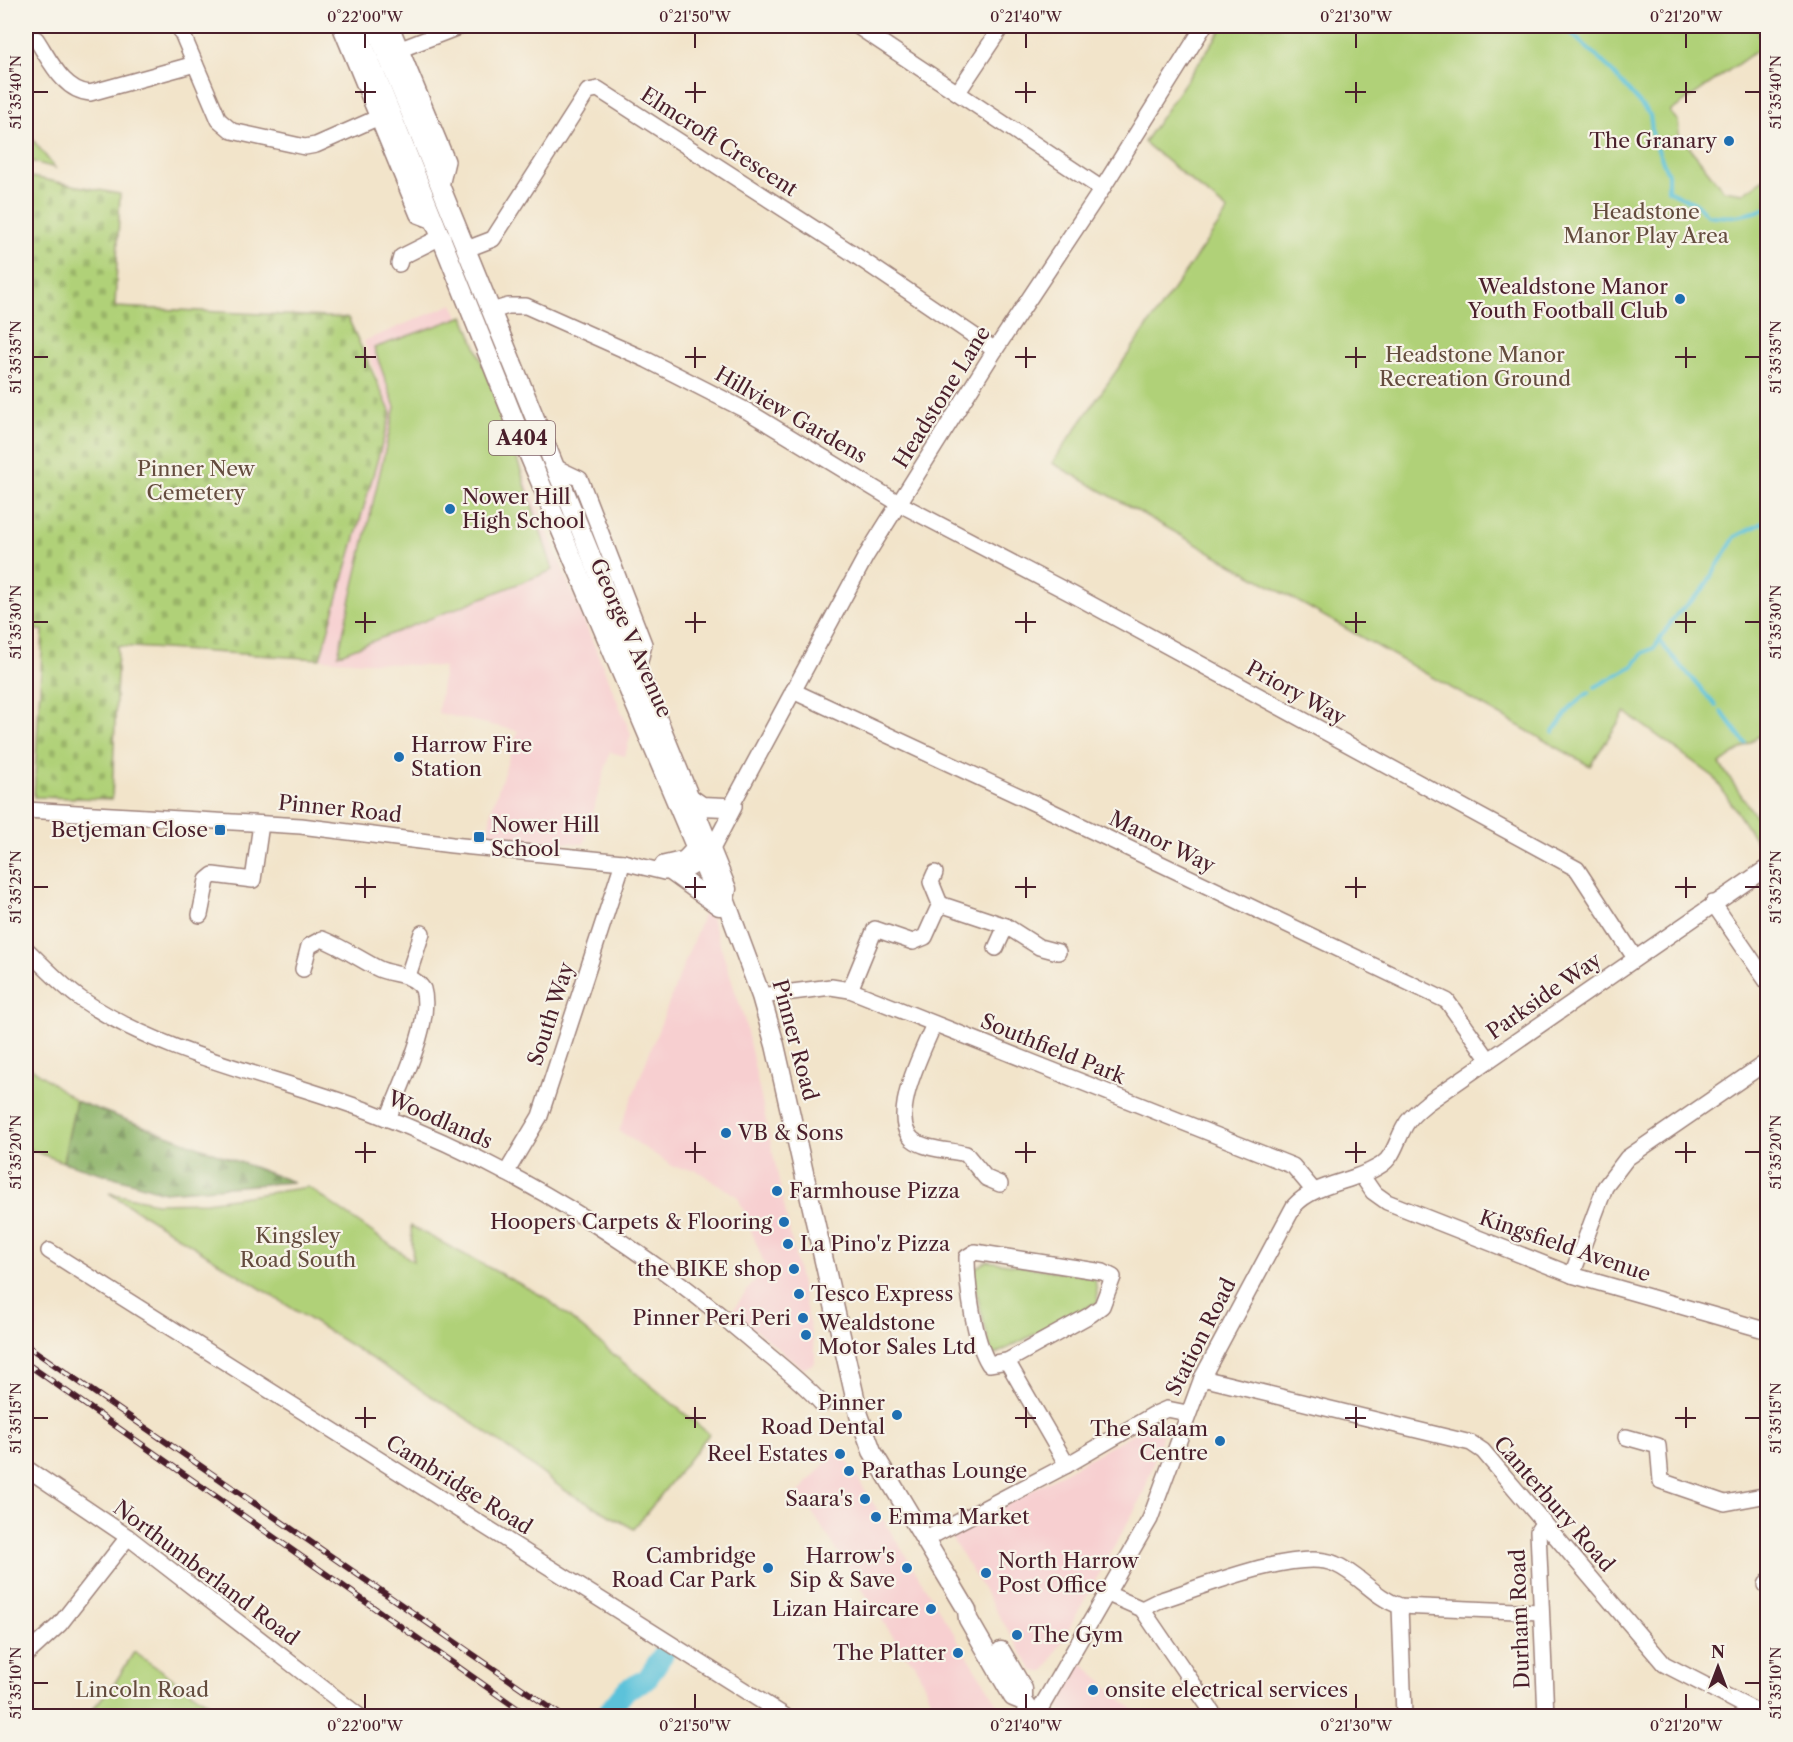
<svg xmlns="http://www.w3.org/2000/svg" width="1793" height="1742" font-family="'Libre Caslon Text',serif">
<defs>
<pattern id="forest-firs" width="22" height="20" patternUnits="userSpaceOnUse" patternTransform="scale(1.5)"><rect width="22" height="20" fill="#8cb368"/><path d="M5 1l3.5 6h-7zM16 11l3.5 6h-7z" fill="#749156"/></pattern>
<pattern id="cemetery-stones" width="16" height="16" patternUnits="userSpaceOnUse" patternTransform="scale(1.5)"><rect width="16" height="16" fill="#b0d178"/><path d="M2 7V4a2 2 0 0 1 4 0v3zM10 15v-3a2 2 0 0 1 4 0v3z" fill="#99b368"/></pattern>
</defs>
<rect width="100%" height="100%" fill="#f7f3e8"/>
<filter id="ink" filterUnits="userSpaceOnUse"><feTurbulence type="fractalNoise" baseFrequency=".0167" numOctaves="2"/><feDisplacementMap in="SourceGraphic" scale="12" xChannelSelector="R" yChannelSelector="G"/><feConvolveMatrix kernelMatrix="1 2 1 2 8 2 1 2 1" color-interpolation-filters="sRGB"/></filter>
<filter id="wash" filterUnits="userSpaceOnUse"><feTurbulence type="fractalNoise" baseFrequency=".008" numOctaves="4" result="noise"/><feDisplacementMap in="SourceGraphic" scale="24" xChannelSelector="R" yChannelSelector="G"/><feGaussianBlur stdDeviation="1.35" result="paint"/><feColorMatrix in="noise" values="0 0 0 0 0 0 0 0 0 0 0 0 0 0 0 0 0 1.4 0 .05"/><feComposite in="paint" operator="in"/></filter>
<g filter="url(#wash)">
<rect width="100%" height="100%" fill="#f2e4ca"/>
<!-- built -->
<g fill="#f7cfd0">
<path d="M453 304 631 734 625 756 610 752 584 844 488 837 491 811 518 731 438 713 444 667 320 659 389 408 364 341Z"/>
<path d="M707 905 744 1018 815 1350V1363L803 1369 732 1311 765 1266 738 1197 696 1170 674 1167 619 1131Z"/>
<path d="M26 1158V1159L38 1330 26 1321Z"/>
<path d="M1159 1419 1163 1432 1143 1495 1045 1671H1033L952 1539 1002 1507Z"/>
<path d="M839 1448 997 1703V1716H937L915 1663 905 1655 799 1492Z"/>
<path d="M1079 1660 1103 1682 1140 1716H1064L1059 1707Z"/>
</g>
<!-- green -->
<g fill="#b0d178" stroke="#7d7852" stroke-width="1.5">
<path d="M1224 26H1756L1761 32 1758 35 1766 44 1670 112 1678 121 1679 134 1723 190 1743 193 1767 177V730L1720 764 1767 833V849L1763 852 1714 777 1625 712 1590 766 1052 463 1228 211 1144 142Z"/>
<path d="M26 131 55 168 26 160Z"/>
<path d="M464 316 504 419 553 570 338 655 395 407 374 348Z"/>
<path d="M26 1064 76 1101 63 1162 26 1148Z"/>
<path d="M308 1187 413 1261 411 1226 546 1298 709 1434 634 1529 566 1491 469 1420 109 1193 156 1203 206 1202Z"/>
<path d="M987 1261 1095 1277 1098 1302 992 1356 971 1270Z"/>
<path d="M134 1652 227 1716H87L116 1681Z"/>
</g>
<!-- forest -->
<path fill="url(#forest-firs)" stroke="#6b694a" stroke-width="1.5" d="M76 1101 293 1182 164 1192 63 1162Z"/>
<!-- cemetery -->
<path fill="url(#cemetery-stones)" stroke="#7d7852" stroke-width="1.5" d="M26 176 120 194 115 307 348 318 391 413 320 659 118 646 112 799 34 797 43 630H26Z"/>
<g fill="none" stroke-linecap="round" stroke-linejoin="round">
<!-- stream -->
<g stroke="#5cc2da" stroke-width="4">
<path d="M1568 26 1573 35 1607 66 1650 115 1653 138 1668 174V190L1697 204 1707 215C1729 219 1746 215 1768 208"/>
<path d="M1659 641 1716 706"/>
<path d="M1595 687 1633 666 1643 653 1654 648 1676 615 1702 591 1735 537 1768 520"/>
<path d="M1721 711 1745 743"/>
<path d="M1553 732 1572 706 1589 692"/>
</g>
<!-- river -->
<path stroke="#5cc2da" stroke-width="21" d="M605 1716 627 1689 647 1679 664 1653"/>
</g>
</g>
<g filter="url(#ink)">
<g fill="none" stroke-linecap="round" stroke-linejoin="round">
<defs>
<g id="minor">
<path d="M179 26 219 120 232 131 305 147 316 145 377 118"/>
<path d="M340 26 418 215 436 222"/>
<path d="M391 26 447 161 441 186"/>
<path d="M857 26 1102 189"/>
<path d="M36 39C50 60 63 91 90 93L195 64"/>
<path d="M401 49 461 26"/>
<path d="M958 92 1002 26"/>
<path d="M467 249 493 239 588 91 598 89 849 251 995 350"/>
<path d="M399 264 401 257 443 236"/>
<path d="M492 311 508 306H526L647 360 747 411 900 504 1072 594 1577 869 1635 958"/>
<path d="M557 468 580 479 644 644 638 670"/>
<path d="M793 691 1034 803 1447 1001 1489 1060"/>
<path d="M26 810 301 826 452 845 623 862 664 872 687 870 701 862 712 849 734 807V801L866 556 995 350 1102 189 1204 26"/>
<path d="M663 864 684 859 702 840"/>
<path d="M935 873 931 882 940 904"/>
<path d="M1713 903 1768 983"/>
<path d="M200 915 207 880 213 875 253 880 261 824"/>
<path d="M996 948 1006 926"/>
<path d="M26 949C43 965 61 985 81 999 168 1058 274 1075 371 1112 509 1164 637 1243 749 1339 773 1360 801 1380 822 1404"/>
<path d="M303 969 309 946 322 939C342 947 358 958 377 968 393 976 411 972 423 989 433 1022 400 1086 388 1119"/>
<path d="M408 976 422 933"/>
<path d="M850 990 875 929 913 942 925 937 940 904 1006 926 1039 947 1058 952"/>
<path d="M761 996 831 987 850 990 1293 1166 1314 1191"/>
<path d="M934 1024C924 1049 888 1116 912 1139 925 1150 951 1150 966 1154L986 1178 1000 1184"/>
<path d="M506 1173 540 1116 623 862"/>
<path d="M1362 1176 1373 1192 1387 1202 1572 1275 1768 1331"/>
<path d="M49 1251 785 1716"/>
<path d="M975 1252 1103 1272 1113 1277 1102 1306 1090 1315 1007 1361 989 1364C974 1341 967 1286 967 1257Z"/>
<path d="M1572 1275 1605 1187 1627 1158 1768 1061"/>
<path d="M1007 1361 1067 1465"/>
<path d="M1202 1378 1471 1443 1483 1451 1664 1664 1765 1716"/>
<path d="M1626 1437 1658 1446 1661 1481 1725 1503 1768 1495"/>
<path d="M26 1468 128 1537 359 1716"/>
<path d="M1544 1522 1538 1531 1546 1716"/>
<path d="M924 1540 1067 1465 1153 1415 1167 1409 1187 1413"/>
<path d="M1766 1585 1768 1581"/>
<path d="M1108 1594 1142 1609 1215 1716"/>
<path d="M1400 1606 1404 1716"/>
<path d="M1142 1609 1158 1601C1197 1589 1298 1547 1335 1564 1359 1574 1375 1598 1400 1606L1540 1612"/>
<path d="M26 1655 60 1624 128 1537"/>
<path d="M1036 1716 1150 1519 1202 1378 1294 1206C1316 1182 1354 1183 1381 1165 1394 1157 1397 1139 1405 1126 1410 1116 1419 1110 1427 1103L1768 867"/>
</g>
<g id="major">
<path d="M356 26 522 439 709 879 715 894 725 899"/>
<path d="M375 26 727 889 725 899 761 996 775 1045 859 1415 872 1451 967 1610 968 1619 1013 1697 1023 1701 1034 1716"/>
<path d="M692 799 702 806 725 807"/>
<path d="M672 872 719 906"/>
<path d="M1001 1651 1023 1689V1701"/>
</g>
</defs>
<!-- minor casing -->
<use href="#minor" stroke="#9e827a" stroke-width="18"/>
<!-- major casing -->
<use href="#major" stroke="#9e827a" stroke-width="21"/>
<!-- minor -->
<use href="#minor" stroke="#fff" stroke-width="15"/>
<!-- major -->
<use href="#major" stroke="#fff" stroke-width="18"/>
<defs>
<g id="rail">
<path d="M26 1345 562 1716"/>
<path d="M26 1363 528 1716"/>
</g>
</defs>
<!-- rail casing -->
<use href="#rail" stroke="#4a1f2b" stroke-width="6"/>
<!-- rail -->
<use href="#rail" stroke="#f7f3e8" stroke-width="4" stroke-dasharray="11" stroke-linecap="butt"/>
</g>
</g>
<!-- ticks -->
<path fill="none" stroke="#4a1f2b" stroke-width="2" d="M365 33V48M695 33V48M1026 33V48M1356 33V48M1686 33V48M365 82V103M695 82V103M1026 82V103M1356 82V103M1686 82V103M33 92H48M355 92H376M685 92H706M1015 92H1036M1345 92H1366M1675 92H1696M1745 92H1760M365 347V368M695 347V368M1026 347V368M1356 347V368M1686 347V368M33 357H48M355 357H376M685 357H706M1015 357H1036M1345 357H1366M1675 357H1696M1745 357H1760M365 612V633M695 612V633M1026 612V633M1356 612V633M1686 612V633M33 622H48M355 622H376M685 622H706M1015 622H1036M1345 622H1366M1675 622H1696M1745 622H1760M365 877V898M695 877V898M1026 877V898M1356 877V898M1686 877V898M33 887H48M355 887H376M685 887H706M1015 887H1036M1345 887H1366M1675 887H1696M1745 887H1760M365 1142V1163M695 1142V1163M1026 1142V1163M1356 1142V1163M1686 1142V1163M33 1152H48M355 1152H376M685 1152H706M1015 1152H1036M1345 1152H1366M1675 1152H1696M1745 1152H1760M365 1407V1428M695 1407V1428M1026 1407V1428M1356 1407V1428M1686 1407V1428M33 1418H48M355 1418H376M685 1418H706M1015 1418H1036M1345 1418H1366M1675 1418H1696M1745 1418H1760M33 1683H48M1745 1683H1760M365 1694V1709M695 1694V1709M1026 1694V1709M1356 1694V1709M1686 1694V1709"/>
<!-- markers -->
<g fill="#1f6fb2" stroke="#f7f3e8" stroke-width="2">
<circle cx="1729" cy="141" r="6"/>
<circle cx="1680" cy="299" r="6"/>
<circle cx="450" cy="509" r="6"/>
<circle cx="399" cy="757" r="6"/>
<rect x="214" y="824" width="12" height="12" rx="3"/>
<rect x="473" y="831" width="12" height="12" rx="3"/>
<circle cx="726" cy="1133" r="6"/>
<circle cx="777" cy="1191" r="6"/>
<circle cx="784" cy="1222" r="6"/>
<circle cx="788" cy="1244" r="6"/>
<circle cx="794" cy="1269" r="6"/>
<circle cx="799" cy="1294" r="6"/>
<circle cx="803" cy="1318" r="6"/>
<circle cx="806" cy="1335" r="6"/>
<circle cx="897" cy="1415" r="6"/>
<circle cx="1220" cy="1441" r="6"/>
<circle cx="840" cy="1454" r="6"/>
<circle cx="849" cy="1471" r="6"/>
<circle cx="865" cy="1499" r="6"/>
<circle cx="876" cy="1517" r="6"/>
<circle cx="768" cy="1568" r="6"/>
<circle cx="907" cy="1568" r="6"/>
<circle cx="986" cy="1573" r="6"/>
<circle cx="931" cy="1609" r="6"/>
<circle cx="1017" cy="1635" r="6"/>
<circle cx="958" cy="1653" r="6"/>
<circle cx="1093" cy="1690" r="6"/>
</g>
<g text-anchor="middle" stroke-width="4.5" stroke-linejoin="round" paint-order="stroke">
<!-- shield labels -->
<rect fill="#f7f3e8" stroke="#7e5f64" stroke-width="1.5" x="489" y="421" width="66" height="34" rx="4.5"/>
<g font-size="20" font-weight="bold" fill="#4a1f2b">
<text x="522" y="445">A404</text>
</g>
<!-- poi labels -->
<g font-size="21" fill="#4a1f2b" stroke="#f7f3e8" text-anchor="end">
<text x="1717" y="148">The Granary</text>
<text x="1668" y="294">Wealdstone Manor<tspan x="1668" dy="24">Youth Football Club</tspan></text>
<text x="462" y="504" text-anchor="start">Nower Hill<tspan x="462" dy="24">High School</tspan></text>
<text x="411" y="752" text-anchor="start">Harrow Fire<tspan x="411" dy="24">Station</tspan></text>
<text x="491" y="832" text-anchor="start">Nower Hill<tspan x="491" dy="24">School</tspan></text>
<text x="208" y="837">Betjeman Close</text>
<text x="738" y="1140" text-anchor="start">VB &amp; Sons</text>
<text x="789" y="1198" text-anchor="start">Farmhouse Pizza</text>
<text x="772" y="1229">Hoopers Carpets &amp; Flooring</text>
<text x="800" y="1251" text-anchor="start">La Pino'z Pizza</text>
<text x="782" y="1276">the BIKE shop</text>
<text x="811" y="1301" text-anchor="start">Tesco Express</text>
<text x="791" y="1325">Pinner Peri Peri</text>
<text x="818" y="1330" text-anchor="start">Wealdstone<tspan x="818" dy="24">Motor Sales Ltd</tspan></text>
<text x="885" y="1410">Pinner<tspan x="885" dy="24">Road Dental</tspan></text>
<text x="1208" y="1436">The Salaam<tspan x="1208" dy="24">Centre</tspan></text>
<text x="828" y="1461">Reel Estates</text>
<text x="861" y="1478" text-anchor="start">Parathas Lounge</text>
<text x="853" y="1506">Saara's</text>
<text x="888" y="1524" text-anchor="start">Emma Market</text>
<text x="756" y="1563">Cambridge<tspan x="756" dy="24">Road Car Park</tspan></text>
<text x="895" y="1563">Harrow's<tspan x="895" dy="24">Sip &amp; Save</tspan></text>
<text x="998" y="1568" text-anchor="start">North Harrow<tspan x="998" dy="24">Post Office</tspan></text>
<text x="919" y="1616">Lizan Haircare</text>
<text x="1029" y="1642" text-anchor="start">The Gym</text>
<text x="946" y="1660">The Platter</text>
<text x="1105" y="1697" text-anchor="start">onsite electrical services</text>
</g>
<!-- street labels -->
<g font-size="21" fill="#4a1f2b" stroke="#f7f3e8">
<text transform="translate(719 142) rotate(33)" y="7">Elmcroft Crescent</text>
<text transform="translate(942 397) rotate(-58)" y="7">Headstone Lane</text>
<text transform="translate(791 415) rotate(30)" y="7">Hillview Gardens</text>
<text transform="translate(631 638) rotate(66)" y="7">George V Avenue</text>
<text transform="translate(1296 693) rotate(29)" y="7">Priory Way</text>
<text transform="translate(340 809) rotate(6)" y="7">Pinner Road</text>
<text transform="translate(1162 842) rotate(26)" y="7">Manor Way</text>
<text transform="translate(1544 996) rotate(-35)" y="7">Parkside Way</text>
<text transform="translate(551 1014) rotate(-72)" y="7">South Way</text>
<text transform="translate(795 1040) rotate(75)" y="7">Pinner Road</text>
<text transform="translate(1053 1049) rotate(22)" y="7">Southfield Park</text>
<text transform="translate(440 1120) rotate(24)" y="7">Woodlands</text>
<text transform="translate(1565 1246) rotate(19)" y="7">Kingsfield Avenue</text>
<text transform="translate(1201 1337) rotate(-63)" y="7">Station Road</text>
<text transform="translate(459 1485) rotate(32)" y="7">Cambridge Road</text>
<text transform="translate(1554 1504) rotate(49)" y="7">Canterbury Road</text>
<text transform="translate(206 1573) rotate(37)" y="7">Northumberland Road</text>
<text transform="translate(1520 1619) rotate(-92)" y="7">Durham Road</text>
</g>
<!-- park labels -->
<g font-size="21" fill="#644c3e" stroke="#f7f3e8">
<text x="1646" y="219">Headstone<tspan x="1646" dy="24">Manor Play Area</tspan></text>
<text x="1475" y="362">Headstone Manor<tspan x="1475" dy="24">Recreation Ground</tspan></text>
<text x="196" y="476">Pinner New<tspan x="196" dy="24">Cemetery</tspan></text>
<text x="298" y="1243">Kingsley<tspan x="298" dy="24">Road South</tspan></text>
<text x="142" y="1697">Lincoln Road</text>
</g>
</g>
<!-- margin -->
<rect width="1793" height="1742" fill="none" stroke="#f7f3e8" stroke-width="66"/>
<!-- north arrow -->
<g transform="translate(1718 1667)" stroke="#f7f3e8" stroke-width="4.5" paint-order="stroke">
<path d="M0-4.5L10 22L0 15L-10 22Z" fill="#4a1f2b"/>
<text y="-9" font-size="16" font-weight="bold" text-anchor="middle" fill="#4a1f2b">N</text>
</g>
<rect x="33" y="33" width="1727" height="1676" fill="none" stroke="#4a1f2b" stroke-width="2"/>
<g font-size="15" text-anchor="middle" fill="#4a1f2b">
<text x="365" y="22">0°22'00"W</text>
<text x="695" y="22">0°21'50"W</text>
<text x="1026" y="22">0°21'40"W</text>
<text x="1356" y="22">0°21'30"W</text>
<text x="1686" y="22">0°21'20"W</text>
<text transform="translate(16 92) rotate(-90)" y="5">51°35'40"N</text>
<text transform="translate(1776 92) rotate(-90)" y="5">51°35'40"N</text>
<text transform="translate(16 357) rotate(-90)" y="5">51°35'35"N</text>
<text transform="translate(1776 357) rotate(-90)" y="5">51°35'35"N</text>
<text transform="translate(16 622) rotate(-90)" y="5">51°35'30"N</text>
<text transform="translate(1776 622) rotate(-90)" y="5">51°35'30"N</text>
<text transform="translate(16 887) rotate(-90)" y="5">51°35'25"N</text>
<text transform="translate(1776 887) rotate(-90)" y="5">51°35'25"N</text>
<text transform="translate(16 1152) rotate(-90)" y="5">51°35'20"N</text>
<text transform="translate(1776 1152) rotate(-90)" y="5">51°35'20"N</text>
<text transform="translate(16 1418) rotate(-90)" y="5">51°35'15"N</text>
<text transform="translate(1776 1418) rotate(-90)" y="5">51°35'15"N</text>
<text transform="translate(16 1683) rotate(-90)" y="5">51°35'10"N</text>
<text transform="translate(1776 1683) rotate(-90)" y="5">51°35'10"N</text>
<text x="365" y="1731">0°22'00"W</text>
<text x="695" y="1731">0°21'50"W</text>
<text x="1026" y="1731">0°21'40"W</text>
<text x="1356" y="1731">0°21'30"W</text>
<text x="1686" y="1731">0°21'20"W</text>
</g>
</svg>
